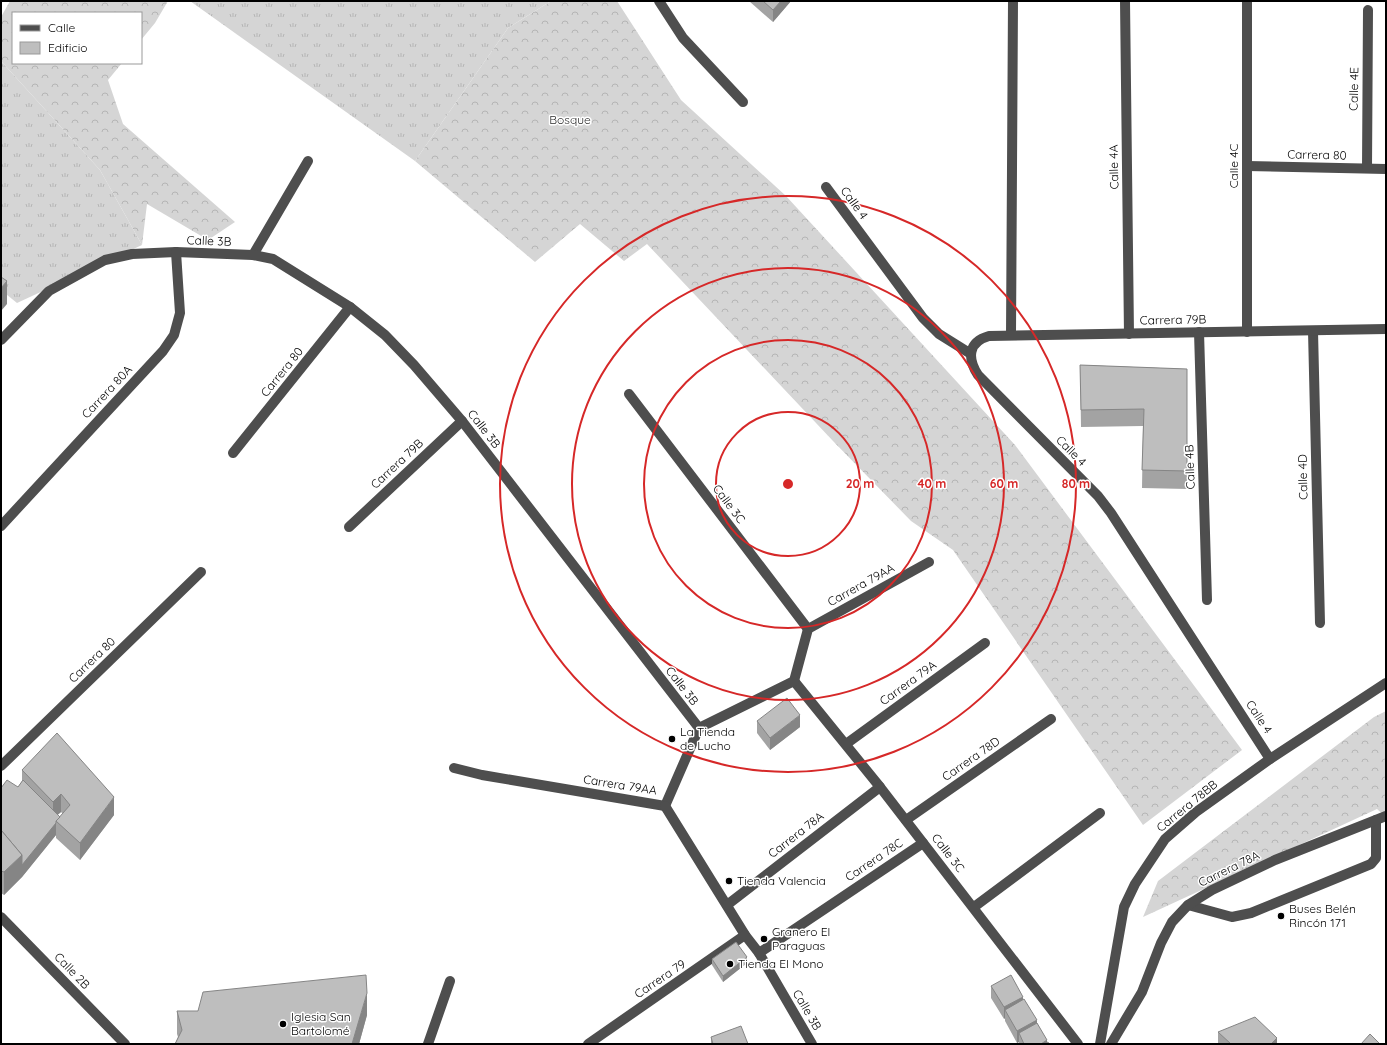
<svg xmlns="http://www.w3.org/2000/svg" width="1387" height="1045" font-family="Quicksand,sans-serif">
<defs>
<pattern id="grass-tufts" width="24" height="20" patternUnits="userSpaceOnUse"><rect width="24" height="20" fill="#d5d5d5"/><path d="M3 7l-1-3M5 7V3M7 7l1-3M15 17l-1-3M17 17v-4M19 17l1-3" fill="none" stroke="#b5b5b5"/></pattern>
<pattern id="forest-crowns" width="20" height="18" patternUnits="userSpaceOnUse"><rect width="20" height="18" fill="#d5d5d5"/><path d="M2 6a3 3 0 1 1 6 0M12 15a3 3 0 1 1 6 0" fill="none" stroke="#b5b5b5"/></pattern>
</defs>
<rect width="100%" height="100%" fill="#fff"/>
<!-- grass -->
<g fill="url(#grass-tufts)">
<path d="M190 1H551L508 28 415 161Z"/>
<path d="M1 61 100 170 142 245 17 303 1 290Z"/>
</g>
<!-- forest -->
<g fill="url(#forest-crowns)">
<path d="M10 1H168L155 23 141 40V13H13V63H122L108 80 123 124 235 222 208 240 147 204 142 245 100 170 1 61V17Z"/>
<path d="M551 1H617L681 100 786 196 1015 445 1242 750 1143 825 953 550 911 521 833 441 647 244 624 261 580 224 535 262 415 161 508 28Z"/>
<path d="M1386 711V817L1377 809 1143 917 1158 881 1374 717Z"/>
</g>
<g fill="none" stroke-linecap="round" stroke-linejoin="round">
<!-- minor -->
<g stroke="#4e4e4e" stroke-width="10">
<path d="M659 1 683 38 743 102"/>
<path d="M1125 1 1129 334"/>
<path d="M1247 166 1386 169"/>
<path d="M1367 168 1368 10"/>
<path d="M826 187 923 318 939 334 971 354"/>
<path d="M253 255 308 161"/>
<path d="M1313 331 1320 623"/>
<path d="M1199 332 1207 600"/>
<path d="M1247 332V1"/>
<path d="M1011 335 1013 1"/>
<path d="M1 340 49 291 105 260 132 254 176 252 253 255 273 259 350 307 385 335 414 365 462 421 699 728"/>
<path d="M629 394 808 629"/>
<path d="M233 453 350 307"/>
<path d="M1 526 163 351 174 335 180 313 176 252"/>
<path d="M349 527 462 421"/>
<path d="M794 681 880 787 1078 1044"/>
<path d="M846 744 985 643"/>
<path d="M1270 759 1111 513 1098 496 978 375C967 358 968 342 989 336L1386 329"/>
<path d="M1 766 201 572"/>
<path d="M454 768 482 775 665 806 699 728 794 681 808 629 929 562"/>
<path d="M665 806 745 935 759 953 812 1044"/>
<path d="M906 820 1051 719"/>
<path d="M727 905 880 787"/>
<path d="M1188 905 1232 917 1251 913 1371 864 1376 858V820"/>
<path d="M974 907 1100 813"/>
<path d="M1 917 125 1044"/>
<path d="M759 953 923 843"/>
<path d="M428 1044 450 981"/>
<path d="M588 1044 745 935"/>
<path d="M1100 1044 1124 907 1135 884 1165 839 1196 812 1270 759 1386 683"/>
<path d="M1111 1044 1142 992 1161 943 1172 922 1188 905 1212 890 1275 860 1386 816"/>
</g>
</g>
<!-- wall -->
<g fill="#a3a3a3" fill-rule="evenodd">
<path d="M749 1H791L773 22Z"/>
<path d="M1080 365 1187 369V489L1142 488 1143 426 1081 427Z"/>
<path d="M757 721 800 727 770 750 757 733Z"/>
<path d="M22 770 114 815 80 860 56 838V835L22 877 4 895 1 893V788L18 787 22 781ZM61 812 63 814 60 817 57 815Z"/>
<path d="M712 959 747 963 723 982 712 965Z"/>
<path d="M991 986 1023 999 1037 1023 1047 1042 1049 1044H1019V1042L1017 1043 1005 1021V1018L1004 1019 991 998Z"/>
<path d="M177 1011 367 1015 359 1044H175L178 1037 177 1034Z"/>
<path d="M1218 1032 1277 1044H1219L1218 1043Z"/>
<path d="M711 1037 748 1044H711Z"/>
</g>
<!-- shaded-wall -->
<g fill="#858585">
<path d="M781 1H791L773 22V10Z"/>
<path d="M7 281V304L1 311V288Z"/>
<path d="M800 715V727L770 750V738Z"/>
<path d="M61 794V812L53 819V802Z"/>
<path d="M114 797V815L80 860V843Z"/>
<path d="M56 823V835L22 877 4 895V872L22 855Z"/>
<path d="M747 957V963L723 982V976Z"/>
<path d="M367 993V1015L359 1044H352Z"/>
<path d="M1023 997V1008L1005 1010V1018L1004 1019V1007Z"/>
<path d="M1037 1020V1032L1019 1033V1042L1017 1043V1031Z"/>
<path d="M1277 1038V1044H1271Z"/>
<path d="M1047 1040V1044H1041Z"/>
</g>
<!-- building -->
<g fill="#bebebe" stroke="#858585">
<path d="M763 1H781L773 10Z"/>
<path d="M1 277 7 281 1 288Z"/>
<path d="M1080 365 1187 369V471L1142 470 1144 409 1081 410Z"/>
<path d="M787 698 800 715 770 738 757 721Z"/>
<path d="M57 733 114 797 80 843 56 821 70 805 61 794 53 802 22 770Z"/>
<path d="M7 780 18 787 23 780 60 817 56 821V823L22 865V855L1 830V788Z"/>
<path d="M1 830 22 855 4 872 1 871Z"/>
<path d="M736 942 747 957 723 976 712 959Z"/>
<path d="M366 975 367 993 352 1044H175L182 1030 177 1011H198L203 992Z"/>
<path d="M1011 975 1023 997 1004 1007 991 986Z"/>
<path d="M1024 999 1037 1020 1017 1031 1005 1010Z"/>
<path d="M1255 1017 1277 1038 1271 1044H1231L1218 1032Z"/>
<path d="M1037 1023 1047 1040 1041 1044H1024L1019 1033Z"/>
<path d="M741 1026 748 1044H713L711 1037Z"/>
<path d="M1370 1034 1380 1044H1361Z"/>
<path d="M1048 1042 1049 1044H1044Z"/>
</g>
<!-- distance rings -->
<g fill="none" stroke="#d62828" stroke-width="2">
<circle cx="788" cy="484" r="72"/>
<circle cx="788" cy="484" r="144"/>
<circle cx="788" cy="484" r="216"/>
<circle cx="788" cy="484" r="288"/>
</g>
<!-- markers -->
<g fill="#000" stroke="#fff" stroke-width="1.5">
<circle cx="672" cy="739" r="4"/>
<circle cx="729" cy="881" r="4"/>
<circle cx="1281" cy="916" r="4"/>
<circle cx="764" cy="939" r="4"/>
<circle cx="730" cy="964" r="4"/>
<circle cx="283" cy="1024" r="4"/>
</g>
<g text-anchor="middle" stroke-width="3" stroke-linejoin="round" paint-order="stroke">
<!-- street labels -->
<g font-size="12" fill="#000" stroke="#fff">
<text transform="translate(1354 89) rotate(-89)" y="4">Calle 4E</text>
<text transform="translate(1317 155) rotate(1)" y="4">Carrera 80</text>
<text transform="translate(1234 166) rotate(-90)" y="4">Calle 4C</text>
<text transform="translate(1114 167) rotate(-91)" y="4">Calle 4A</text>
<text transform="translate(854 203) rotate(54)" y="4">Calle 4</text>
<text transform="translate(209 241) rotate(2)" y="4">Calle 3B</text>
<text transform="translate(1173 320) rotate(-1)" y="4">Carrera 79B</text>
<text transform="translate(282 372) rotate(-51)" y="4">Carrera 80</text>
<text transform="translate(107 392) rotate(-47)" y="4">Carrera 80A</text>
<text transform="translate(484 429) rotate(52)" y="4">Calle 3B</text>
<text transform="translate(1071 451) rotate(45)" y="4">Calle 4</text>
<text transform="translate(397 464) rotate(-43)" y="4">Carrera 79B</text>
<text transform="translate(1190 467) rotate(-92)" y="4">Calle 4B</text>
<text transform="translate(1303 477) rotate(-91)" y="4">Calle 4D</text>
<text transform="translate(729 504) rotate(53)" y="4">Calle 3C</text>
<text transform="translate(861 585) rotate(-29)" y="4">Carrera 79AA</text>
<text transform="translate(92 660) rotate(-44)" y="4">Carrera 80</text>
<text transform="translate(908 683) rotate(-36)" y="4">Carrera 79A</text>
<text transform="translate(682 686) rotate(52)" y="4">Calle 3B</text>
<text transform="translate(1259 717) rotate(57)" y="4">Calle 4</text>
<text transform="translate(971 759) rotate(-35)" y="4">Carrera 78D</text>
<text transform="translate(620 785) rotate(9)" y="4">Carrera 79AA</text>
<text transform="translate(1187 806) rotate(-39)" y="4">Carrera 78BB</text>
<text transform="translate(796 835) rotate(-38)" y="4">Carrera 78A</text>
<text transform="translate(948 853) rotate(52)" y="4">Calle 3C</text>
<text transform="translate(874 860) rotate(-34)" y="4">Carrera 78C</text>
<text transform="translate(1229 869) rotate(-26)" y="4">Carrera 78A</text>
<text transform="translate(72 971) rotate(46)" y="4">Calle 2B</text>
<text transform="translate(660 979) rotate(-34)" y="4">Carrera 79</text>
<text transform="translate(807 1010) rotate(60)" y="4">Calle 3B</text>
</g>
<!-- park labels -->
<g font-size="12" fill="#2c2c2c" stroke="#fff">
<text x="570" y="124">Bosque</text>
</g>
<!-- poi labels -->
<g font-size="12" fill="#000" stroke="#fff" text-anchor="start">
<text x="680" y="736">La Tienda<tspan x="680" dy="14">de Lucho</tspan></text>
<text x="737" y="885">Tienda Valencia</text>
<text x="1289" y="913">Buses Belén<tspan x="1289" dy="14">Rincón 171</tspan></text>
<text x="772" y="936">Granero El<tspan x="772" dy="14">Paraguas</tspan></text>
<text x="738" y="968">Tienda El Mono</text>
<text x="291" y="1021">Iglesia San<tspan x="291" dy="14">Bartolomé</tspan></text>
</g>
</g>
<circle cx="788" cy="484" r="6" fill="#d62828" stroke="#fff" stroke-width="2"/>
<g font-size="12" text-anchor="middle" font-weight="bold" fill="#d62828" stroke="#fff" stroke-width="3" stroke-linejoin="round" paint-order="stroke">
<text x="860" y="488">20 m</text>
<text x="932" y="488">40 m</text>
<text x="1004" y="488">60 m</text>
<text x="1076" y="488">80 m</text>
</g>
<!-- border -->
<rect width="1387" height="1045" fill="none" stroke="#000000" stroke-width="4"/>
<!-- legend -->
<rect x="12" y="12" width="130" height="52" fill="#ffffff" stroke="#999999"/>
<rect x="20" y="25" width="20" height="6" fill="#4e4e4e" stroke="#999999"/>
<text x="48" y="32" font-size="12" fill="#000000">Calle</text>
<rect x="20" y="42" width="20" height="12" fill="#bebebe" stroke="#999999"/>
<text x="48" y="52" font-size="12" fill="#000000">Edificio</text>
</svg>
